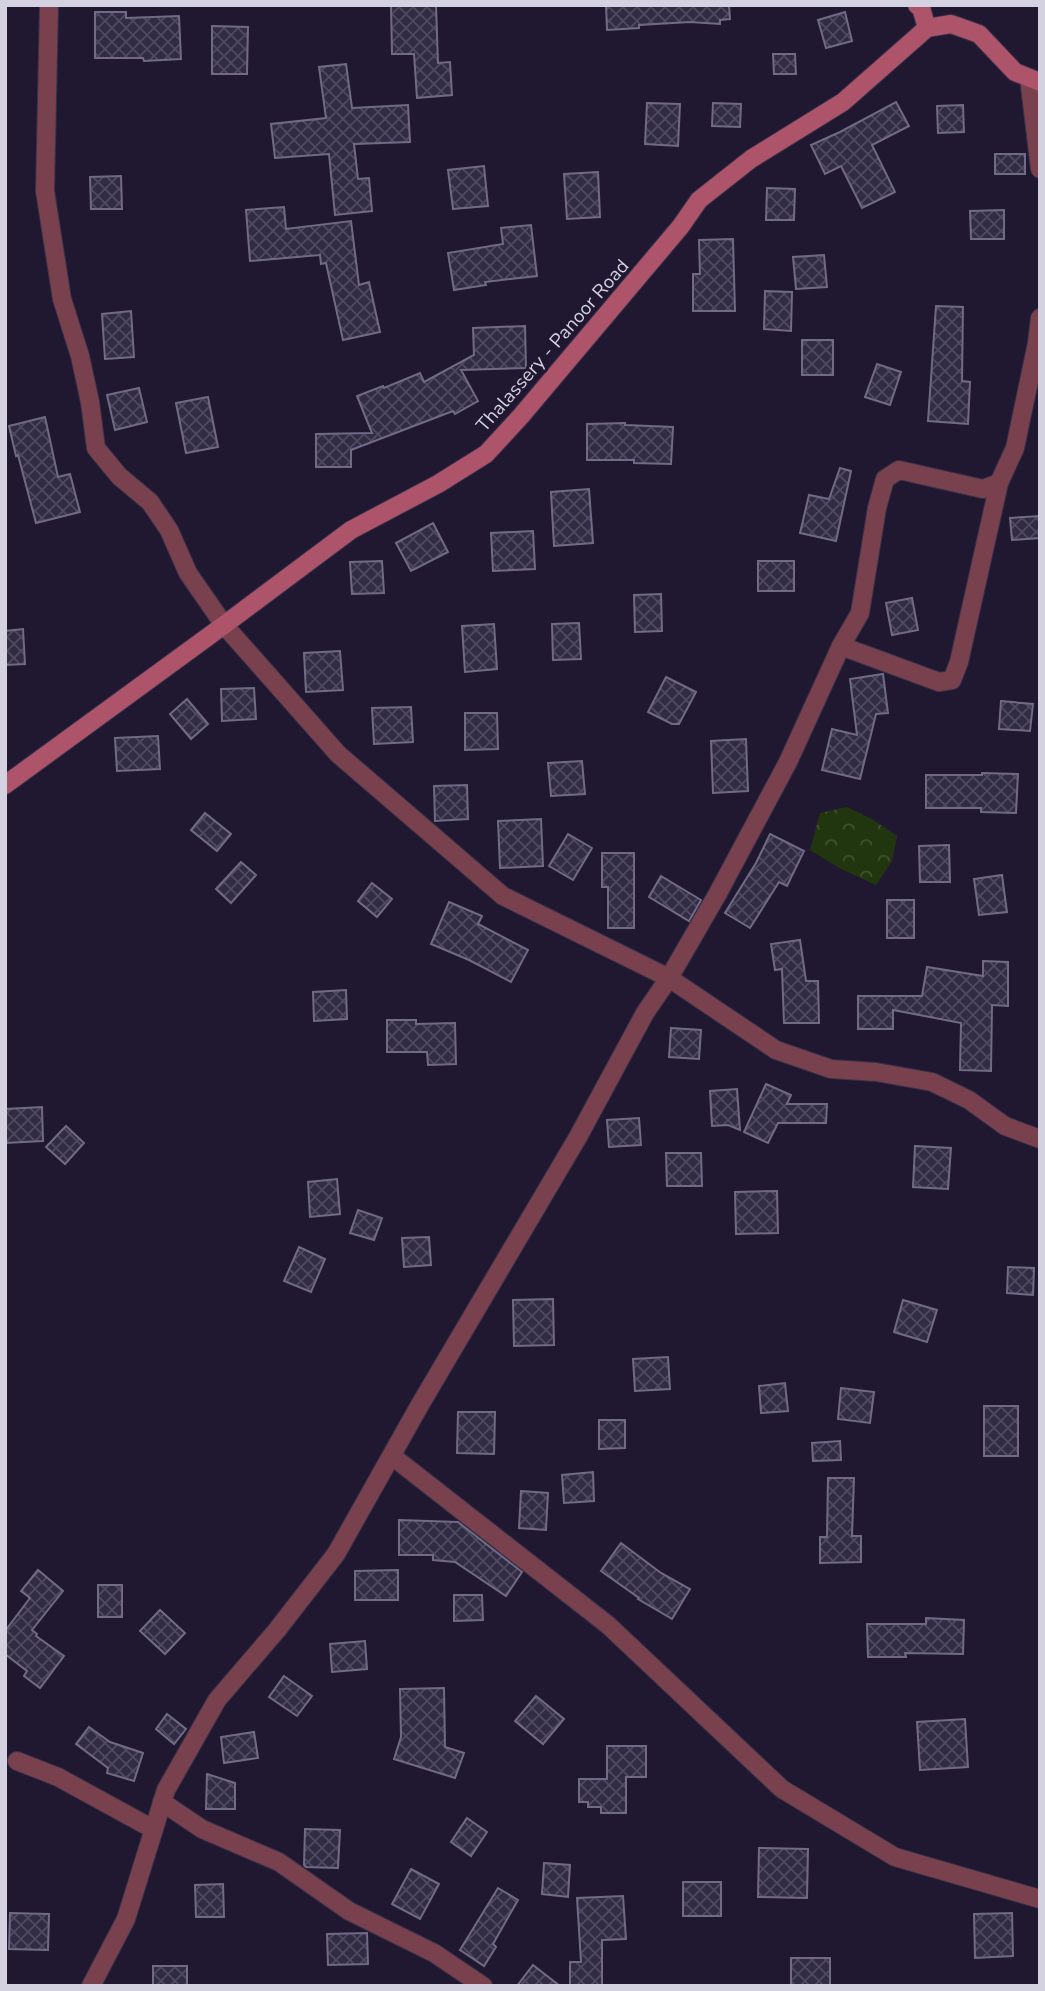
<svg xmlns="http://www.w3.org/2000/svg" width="1045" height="1991" font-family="'Nunito Sans',sans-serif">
<defs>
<pattern id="park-crowns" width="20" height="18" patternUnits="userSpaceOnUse" patternTransform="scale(1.75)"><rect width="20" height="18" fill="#21360f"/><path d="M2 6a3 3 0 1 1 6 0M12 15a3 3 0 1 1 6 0" fill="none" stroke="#405232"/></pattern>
<pattern id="building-cross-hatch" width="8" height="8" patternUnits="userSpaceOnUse" patternTransform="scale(1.75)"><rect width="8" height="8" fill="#312c44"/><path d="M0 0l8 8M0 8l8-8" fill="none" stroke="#4e4a5f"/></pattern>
</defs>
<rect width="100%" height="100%" fill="#1f1830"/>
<!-- park -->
<path fill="url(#park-crowns)" d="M847 807 872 819 897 836 892 861 876 885 841 869 810 850 820 813Z"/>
<!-- building -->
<g fill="url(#building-cross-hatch)" stroke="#716a87" stroke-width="2">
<path d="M391 5H436L438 63 450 62 452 95 417 98 414 54H392Z"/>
<path d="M606 5H729L730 19 720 20V24L690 22 639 25V28L607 30Z"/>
<path d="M95 12H126V18L179 16 181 59 144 61 143 58H95Z"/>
<path d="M845 12 852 41 826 48 818 20Z"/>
<path d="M212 26 248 27 247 74H212Z"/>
<path d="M773 54H795L796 74H774Z"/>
<path d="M346 64 352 108 408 105 410 142 354 144 358 179 369 178 372 211 335 215 329 154 275 158 271 124 326 118 319 67Z"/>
<path d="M896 102 909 126 872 145 895 192 862 208 841 166 825 174 811 145 840 132Z"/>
<path d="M647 103 680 104 678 146 645 144Z"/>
<path d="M713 103 741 104 740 127 712 126Z"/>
<path d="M963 105 964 132 938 133 937 106Z"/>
<rect x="995" y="154" width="30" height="20"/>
<path d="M484 166 488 206 453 209 448 170Z"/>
<path d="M598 172 600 217 567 219 564 174Z"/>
<path d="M121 176 122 209H91L90 177Z"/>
<path d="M767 188 795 189 794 220H766Z"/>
<path d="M284 207 286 229 351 221 359 285 369 282 380 332 343 340 326 263 321 264 320 255 250 261 246 210Z"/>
<path d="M1004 210V239H971L970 211Z"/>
<path d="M531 225 537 276 485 282 486 285 454 290 448 253 503 244 501 228Z"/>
<path d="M733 239 735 311H693V274H700L699 240Z"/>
<path d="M824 255 827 287 796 289 793 257Z"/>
<path d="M765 291 792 292 791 331 764 329Z"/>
<path d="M936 306 963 307 962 381 970 382 968 424 928 421Z"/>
<path d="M131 311 134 357 105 359 102 314Z"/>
<path d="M525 326 526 368 461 370 478 401 455 414 453 411 351 450V467H316V434L372 433 357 396 383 386 384 388 420 373 424 382 474 355 473 328Z"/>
<rect x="802" y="340" width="31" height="35"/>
<path d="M877 364 901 372 890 405 865 397Z"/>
<path d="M139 388 147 422 115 430 107 395Z"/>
<path d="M208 397 218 447 186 453 176 403Z"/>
<path d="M45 417 58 477 70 474 80 512 36 523 18 455 16 456 9 426Z"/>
<path d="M625 423V425L673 427 671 464 634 463V460H587V424Z"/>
<path d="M840 468 851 471 836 541 800 533 809 495 829 499Z"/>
<path d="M589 489 593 543 554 546 551 492Z"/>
<path d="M1040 516V538L1012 540 1010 518Z"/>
<path d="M433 523 448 552 411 571 396 543Z"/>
<path d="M533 531 535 569 493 571 491 533Z"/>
<path d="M382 561 384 593 352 594 350 562Z"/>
<rect x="758" y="561" width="36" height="30"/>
<path d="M661 594 662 631 635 632 634 595Z"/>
<path d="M912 598 918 630 892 635 886 603Z"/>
<path d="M579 623 581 659 553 660 552 624Z"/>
<path d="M494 624 497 669 465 672 462 626Z"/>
<path d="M23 629 25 664 5 665V631Z"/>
<path d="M340 651 343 690 306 692 304 653Z"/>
<path d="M883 674 888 713 876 714 860 779 822 770 832 729 857 735 850 679Z"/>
<path d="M666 677 696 692 679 724H672L648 712Z"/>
<path d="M254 688 256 719 222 721 221 689Z"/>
<path d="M187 699 208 724 191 739 170 714Z"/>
<path d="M1001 701 1033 704 1030 731 999 729Z"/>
<path d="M411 707 413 742 374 744 372 708Z"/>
<path d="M465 713H497L498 749 465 750Z"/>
<path d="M158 736 160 769 117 771 115 738Z"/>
<path d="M746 739 748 791 713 793 711 741Z"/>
<path d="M582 761 585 794 551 796 548 763Z"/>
<path d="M982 773 1018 774 1016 813 981 812V808H926V775H982Z"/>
<path d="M467 785 468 819 435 821 434 786Z"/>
<path d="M205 813 231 834 217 851 191 830Z"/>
<path d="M541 819 543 866 500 868 498 821Z"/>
<path d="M568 834 592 848 573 880 549 866Z"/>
<path d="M770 834 804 851 787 886 779 882 750 928 725 913 756 863Z"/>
<path d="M949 845 950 882H920L919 846Z"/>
<path d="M602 853H634V928H608V887H602Z"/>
<path d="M241 862 256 875 231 903 216 889Z"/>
<path d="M1002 875 1007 912 979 915 974 879Z"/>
<path d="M661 876 701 900 689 921 649 897Z"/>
<path d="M372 883 392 899 377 917 358 901Z"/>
<rect x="887" y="900" width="27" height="38"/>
<path d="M449 902 482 916 478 924 528 950 511 982 469 960 431 944Z"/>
<path d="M800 940 806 981H818L819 1023H784L782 969 775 970 771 944Z"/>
<path d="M983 961 1008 962V1006L992 1005 991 1071 960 1070 961 1023 893 1010V1029H858V996H922L927 967 983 976Z"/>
<path d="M346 990 347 1019 314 1021 313 992Z"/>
<path d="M387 1020H416V1024L455 1023 456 1064 428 1065 427 1052H387Z"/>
<path d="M671 1028 701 1030 699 1059 669 1057Z"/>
<path d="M766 1084 791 1095 787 1104H827L826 1123H778L768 1143 744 1132Z"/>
<path d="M737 1089 740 1130 728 1125 712 1126 710 1091Z"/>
<path d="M42 1107 43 1141 5 1143V1109Z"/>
<path d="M639 1118 641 1145 609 1147 607 1120Z"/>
<path d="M66 1126 84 1143 65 1164 46 1147Z"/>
<path d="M915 1146 951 1148 948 1189 913 1187Z"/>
<path d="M666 1153H701L702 1186H667Z"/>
<path d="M337 1179 340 1214 310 1217 308 1182Z"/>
<path d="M777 1191 778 1233 736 1234 735 1192Z"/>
<path d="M358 1210 382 1218 374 1240 350 1233Z"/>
<path d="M429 1237 431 1265 404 1267 402 1238Z"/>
<path d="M299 1247 325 1259 311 1292 284 1281Z"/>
<path d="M1008 1267 1034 1268 1033 1295 1007 1293Z"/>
<path d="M553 1299 554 1345 514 1346 513 1300Z"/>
<path d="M903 1300 937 1310 927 1342 894 1332Z"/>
<path d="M668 1357 670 1389 635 1391 633 1359Z"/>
<path d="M785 1383 788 1411 761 1413 759 1386Z"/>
<path d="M841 1388 874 1392 870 1423 838 1419Z"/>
<rect x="984" y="1406" width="34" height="50"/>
<path d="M458 1412H495L494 1454 457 1453Z"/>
<path d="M599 1420H625V1448L599 1449Z"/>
<path d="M840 1441 841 1460 813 1461 812 1443Z"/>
<path d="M593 1472 594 1501 564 1503 562 1475Z"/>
<path d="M828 1478H854L852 1536H861V1562L820 1563V1537H827Z"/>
<path d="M521 1491 548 1493 546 1530 519 1528Z"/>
<path d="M399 1520 458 1522 522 1572 506 1596 455 1562 433 1560V1555H399Z"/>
<path d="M621 1543 661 1573 690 1589 672 1619 638 1599 639 1598 601 1571Z"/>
<path d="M38 1570 63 1591 32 1630 37 1634 36 1636 64 1656 40 1688 24 1676 27 1671 5 1654V1631L30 1598 21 1591Z"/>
<path d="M398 1570V1600H355V1571Z"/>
<rect x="98" y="1585" width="24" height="32"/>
<path d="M454 1595H482L483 1620 454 1621Z"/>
<path d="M160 1610 185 1633 165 1654 140 1631Z"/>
<path d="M926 1618 964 1620 963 1654 905 1653 906 1657H868L867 1624H926Z"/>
<path d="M365 1641 367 1669 332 1672 330 1644Z"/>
<path d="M284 1676 312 1696 297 1716 269 1697Z"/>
<path d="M444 1688 445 1747 464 1753 455 1778 394 1759 401 1737 400 1689Z"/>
<path d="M536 1696 564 1719 543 1744 515 1721Z"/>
<path d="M167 1714 186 1729 174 1744 156 1729Z"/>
<path d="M965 1719 968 1767 920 1770 917 1722Z"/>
<path d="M89 1727 110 1742 143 1753 134 1781 107 1773 108 1768 76 1744Z"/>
<path d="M254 1732 258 1758 224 1763 221 1737Z"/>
<path d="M607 1746H646V1777H626V1813H601V1807H588V1802H579V1779H607Z"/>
<path d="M207 1774 235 1783V1809H206Z"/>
<path d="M467 1818 487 1832 471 1856 451 1842Z"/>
<path d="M305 1829 340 1830 338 1868 306 1867 304 1865Z"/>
<path d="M759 1848 808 1849 807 1898 758 1897Z"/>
<path d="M544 1863 570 1865 568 1897 542 1894Z"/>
<path d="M411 1869 439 1884 420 1919 392 1904Z"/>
<rect x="683" y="1882" width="38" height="34"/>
<path d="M223 1884 224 1917H196L195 1885Z"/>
<path d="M498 1888 518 1900 493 1944 496 1947 484 1966 460 1950Z"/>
<path d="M623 1896 626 1939 602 1940V1986H570V1962H581L577 1898Z"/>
<path d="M10 1913 49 1914 48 1950 9 1949Z"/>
<path d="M1012 1913 1013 1956 975 1958 974 1914Z"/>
<path d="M367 1933 368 1964 328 1965 327 1934Z"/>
<rect x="791" y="1958" width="39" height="28"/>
<path d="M533 1965 560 1986H517Z"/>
<rect x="153" y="1966" width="34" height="20"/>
</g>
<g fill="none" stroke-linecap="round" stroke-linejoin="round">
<defs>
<g id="street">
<path d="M49 5 45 191 62 299 80 356 90 402 96 448 119 476 150 502 169 530 188 573 224 625 338 754 503 896 669 978 776 1050 831 1069 876 1072 932 1082 969 1100 1005 1126 1040 1139"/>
<path d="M1029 78 1040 169"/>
<path d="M841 646 939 682 952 680 959 662 999 483"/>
<path d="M392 1456 608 1625 782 1789 895 1857 1040 1899"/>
<path d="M17 1761 58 1777 153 1829"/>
<path d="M162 1802 202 1829 279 1862 349 1911 434 1953 483 1986"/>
<path d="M91 1986 126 1919 166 1790 217 1700 277 1630 336 1554 421 1403 578 1137 645 1013 669 978 717 895 788 762 841 646 860 613 877 508 885 479 899 470 983 489 999 483 1015 448 1037 343 1040 318"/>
</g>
<g id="secondary">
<path d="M917 5 921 8 927 28"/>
<path d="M5 785 224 625 351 530 438 484 486 454 521 416 681 226 699 200 751 159 843 102 927 28 951 24 979 34 1015 72 1040 82"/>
</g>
</defs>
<!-- street casing -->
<use href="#street" stroke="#383249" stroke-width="20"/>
<!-- secondary casing -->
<use href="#secondary" stroke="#383249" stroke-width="20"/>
<!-- street -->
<use href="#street" stroke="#79414e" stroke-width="18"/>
<!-- secondary -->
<use href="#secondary" stroke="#ad536a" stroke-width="18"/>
</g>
<g text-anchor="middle" stroke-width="6" stroke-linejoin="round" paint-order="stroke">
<!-- street labels -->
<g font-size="19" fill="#d4d1e1" stroke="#1f1830">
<text transform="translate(552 345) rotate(-49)" y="7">Thalassery - Panoor Road</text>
</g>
</g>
<!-- border -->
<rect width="1045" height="1991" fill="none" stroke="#d4d1e1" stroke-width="14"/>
</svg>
